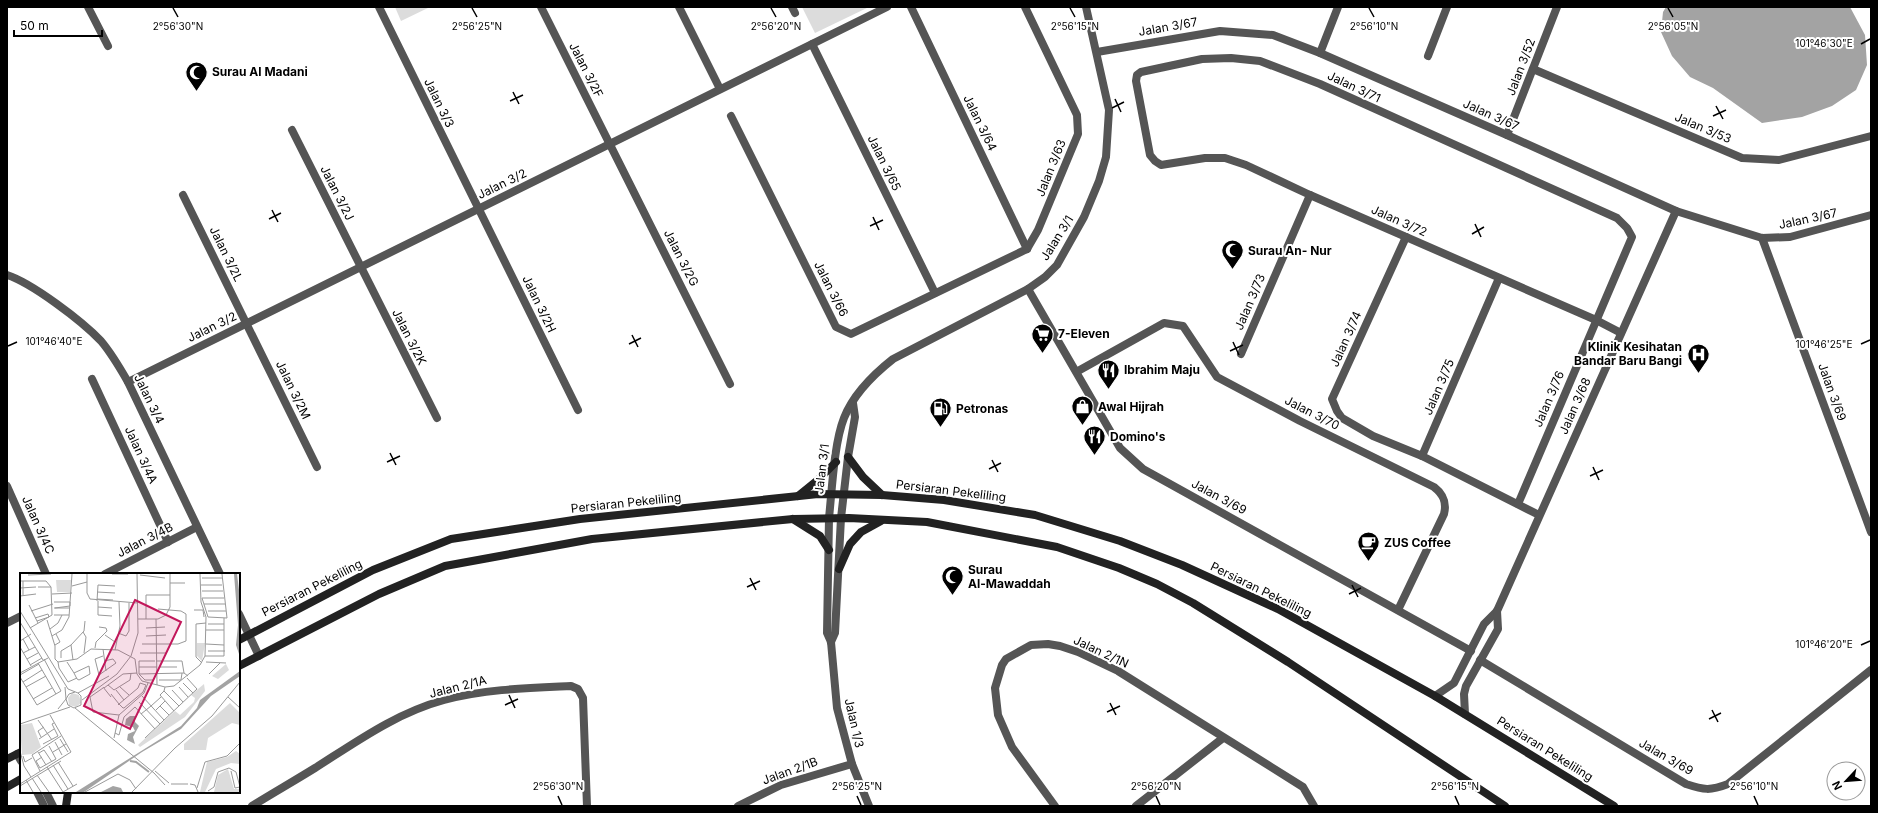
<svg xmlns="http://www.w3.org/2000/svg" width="1878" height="813" font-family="Inter,sans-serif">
<rect width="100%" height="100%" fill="#fff"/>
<!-- green -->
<g fill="#dcdcdc">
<path d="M395 7H430L401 21Z"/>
<path d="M802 7H869L815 33Z"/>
</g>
<!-- water -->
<path fill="#a3a3a3" d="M1666 7H1850L1865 35 1867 65 1856 90 1832 106 1802 117 1762 123 1713 88 1690 77 1672 56 1661 32 1663 12Z"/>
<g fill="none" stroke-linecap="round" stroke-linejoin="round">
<!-- minor -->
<g stroke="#555" stroke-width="8">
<path d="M88 7 108 46"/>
<path d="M379 7 578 410"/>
<path d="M541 7 730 384"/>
<path d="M679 7 720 89"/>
<path d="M792 7 795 13"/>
<path d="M911 7 1027 249"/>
<path d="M1025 7 1077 115 1078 134 1038 230 1027 249"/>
<path d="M812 44 935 293"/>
<path d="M1097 52 1220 31 1273 35 1320 53 1507 135 1676 211 1762 238 1790 237 1871 215"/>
<path d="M1320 53 1338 7"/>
<path d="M1428 56 1447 7"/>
<path d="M1533 69 1742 158 1779 160 1871 136"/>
<path d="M731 116 836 327 851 334 1027 249"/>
<path d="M292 130 437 418"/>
<path d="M1507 135 1557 7"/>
<path d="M183 195 317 467"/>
<path d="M1406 237 1332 399 1337 411 1342 418 1373 436 1422 456 1539 515"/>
<path d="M1762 238 1871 532"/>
<path d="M1028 289 1120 448 1143 469 1471 651"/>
<path d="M1241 354 1310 195"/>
<path d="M1078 371 1164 323 1183 326 1217 377 1300 421 1434 487C1443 494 1447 502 1444 514L1398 610"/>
<path d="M92 379 168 542"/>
<path d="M128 382 887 7"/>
<path d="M1422 456 1499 278"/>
<path d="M7 486 46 574"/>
<path d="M1518 504 1632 237 1627 228 1617 218 1320 84 1260 61 1231 58 1202 59 1141 72 1137 75 1136 81 1150 155 1155 161 1161 165 1205 158H1225L1246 165 1310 195 1596 320 1621 333"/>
<path d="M829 518 827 633 831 642 837 708 852 764 869 806"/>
<path d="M105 574 197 527"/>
<path d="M7 623 21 616"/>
<path d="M831 642 835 633 841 518"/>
<path d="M1480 660 1686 784C1704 790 1710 791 1728 784L1871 670"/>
<path d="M1435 696 1454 683 1484 624 1497 611 1676 211"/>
<path d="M1465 714 1464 694 1466 686 1498 629 1497 611"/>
<path d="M252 806C273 793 294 781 315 768 356 742 396 713 444 700 486 689 528 688 571 686L578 689 583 698 587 806"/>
<path d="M738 806 781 785 852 764"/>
<path d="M1055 806 1012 747 998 715 995 688 1002 665 1006 659 1031 645 1048 644 1060 646 1078 652 1118 671 1303 787 1314 806"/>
<path d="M1136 806 1223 738"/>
</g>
<!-- tertiary -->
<g stroke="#555" stroke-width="8">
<path d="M7 275C32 283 82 321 101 341 112 354 120 368 128 382L220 574"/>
<path d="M829 518C832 490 834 443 844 418 853 395 874 374 893 359L1028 289 1045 277 1057 265 1084 217 1099 181 1106 157 1109 110 1086 7"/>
<path d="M841 518 848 457 855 417 853 403"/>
<path d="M239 614 259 656"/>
<path d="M17 754 21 761"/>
<path d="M37 792 44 806"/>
<path d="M46 792 53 806"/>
</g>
<!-- secondary -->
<g stroke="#222" stroke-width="8">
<path d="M848 457 863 477 882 495"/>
<path d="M798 496 819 479 836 462"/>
<path d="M793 519 820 536 829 550"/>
<path d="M839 569 850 544 861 532 881 521"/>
<path d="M239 640 373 570 451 539 580 519 818 494 882 495 944 500 1035 515 1120 541 1182 565 1278 609 1435 696 1614 806"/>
<path d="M239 666 379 594 445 566 592 539 793 519 849 518 927 522 1057 547 1119 568 1157 584 1193 603 1288 662 1505 806"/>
<path d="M7 759 21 752"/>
<path d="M7 787 21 779"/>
<path d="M66 806 68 792"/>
</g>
</g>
<!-- ticks -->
<path fill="none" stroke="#000" stroke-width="1.5" d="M173 8 178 17M472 8 477 17M771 8 776 17M1070 8 1075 17M1369 8 1374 17M1668 8 1673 17M1861 44 1870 39M513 92 519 104M1115 99 1121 112M510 101 523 95M1716 106 1723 119M1112 108 1124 102M1713 116 1726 110M272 210 278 222M873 217 879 230M269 219 281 213M1475 224 1481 237M870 226 883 220M1472 234 1484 227M632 335 638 347M1233 342 1239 355M629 344 641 338M1861 344 1870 340M8 346 17 342M1230 351 1243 345M390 453 396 465M992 460 998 472M387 462 400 456M1593 467 1599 480M989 469 1001 463M1590 476 1603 470M750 578 756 590M1352 585 1358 597M747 587 760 581M1349 594 1361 588M1861 645 1870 641M509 695 515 708M1110 703 1116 715M505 705 518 699M1712 710 1718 722M1107 712 1120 706M1709 719 1721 713M558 796 562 805M857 796 861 805M1156 796 1160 805M1455 796 1459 805M1754 796 1758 805"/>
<!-- icons -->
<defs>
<symbol id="mosque-pin" viewBox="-11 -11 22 30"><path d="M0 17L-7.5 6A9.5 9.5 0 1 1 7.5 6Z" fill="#000" stroke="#fff"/><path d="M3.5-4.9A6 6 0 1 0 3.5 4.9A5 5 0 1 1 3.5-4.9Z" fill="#fff"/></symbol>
<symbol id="supermarket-pin" viewBox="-11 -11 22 30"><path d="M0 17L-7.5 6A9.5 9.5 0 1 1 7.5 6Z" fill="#000" stroke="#fff"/><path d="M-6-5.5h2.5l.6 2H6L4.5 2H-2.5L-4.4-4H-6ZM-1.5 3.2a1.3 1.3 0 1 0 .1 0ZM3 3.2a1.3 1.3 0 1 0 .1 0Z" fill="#fff"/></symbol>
<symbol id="hospital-pin" viewBox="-11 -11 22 30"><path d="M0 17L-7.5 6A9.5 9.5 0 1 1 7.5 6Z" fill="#000" stroke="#fff"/><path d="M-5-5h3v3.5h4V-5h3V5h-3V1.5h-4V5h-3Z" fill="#fff"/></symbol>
<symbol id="restaurant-pin" viewBox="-11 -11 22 30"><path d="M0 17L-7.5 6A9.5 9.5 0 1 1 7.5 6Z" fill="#000" stroke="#fff"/><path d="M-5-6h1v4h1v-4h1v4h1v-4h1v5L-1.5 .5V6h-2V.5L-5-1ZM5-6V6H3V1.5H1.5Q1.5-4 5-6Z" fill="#fff"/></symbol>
<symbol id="shop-pin" viewBox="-11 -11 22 30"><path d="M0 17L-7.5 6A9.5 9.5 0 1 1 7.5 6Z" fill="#000" stroke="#fff"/><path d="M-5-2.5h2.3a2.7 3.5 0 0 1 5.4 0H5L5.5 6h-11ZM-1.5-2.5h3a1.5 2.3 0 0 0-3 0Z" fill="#fff"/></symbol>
<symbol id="fuel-pin" viewBox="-11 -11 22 30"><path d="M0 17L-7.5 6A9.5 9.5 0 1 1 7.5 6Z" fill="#000" stroke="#fff"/><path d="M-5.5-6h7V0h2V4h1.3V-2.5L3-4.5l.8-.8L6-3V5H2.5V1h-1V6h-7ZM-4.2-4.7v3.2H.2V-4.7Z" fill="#fff"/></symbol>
<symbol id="cafe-pin" viewBox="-11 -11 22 30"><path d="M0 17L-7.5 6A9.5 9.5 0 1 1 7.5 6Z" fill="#000" stroke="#fff"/><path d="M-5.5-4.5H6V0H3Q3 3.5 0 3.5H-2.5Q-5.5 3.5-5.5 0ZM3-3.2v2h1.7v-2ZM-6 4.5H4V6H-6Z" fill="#fff"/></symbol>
</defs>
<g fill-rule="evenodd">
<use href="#mosque-pin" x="184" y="60" width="25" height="34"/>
<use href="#mosque-pin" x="1220" y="238" width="25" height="34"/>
<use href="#supermarket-pin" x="1030" y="322" width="25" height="34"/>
<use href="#hospital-pin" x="1686" y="342" width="25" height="34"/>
<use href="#restaurant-pin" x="1096" y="358" width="25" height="34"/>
<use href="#shop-pin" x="1070" y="394" width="25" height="34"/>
<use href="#fuel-pin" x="928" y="396" width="25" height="34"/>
<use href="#restaurant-pin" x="1082" y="424" width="25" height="34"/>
<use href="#cafe-pin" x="1356" y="530" width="25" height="34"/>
<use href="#mosque-pin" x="940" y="564" width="25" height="34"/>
</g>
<g text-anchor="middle" stroke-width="4" stroke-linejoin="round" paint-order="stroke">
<!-- street labels -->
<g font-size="12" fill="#000" stroke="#fff">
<text transform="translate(1168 27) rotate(-10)" y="4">Jalan 3/67</text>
<text transform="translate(1521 67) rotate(-69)" y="4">Jalan 3/52</text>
<text transform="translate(586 70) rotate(63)" y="4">Jalan 3/2F</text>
<text transform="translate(1354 87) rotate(25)" y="4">Jalan 3/71</text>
<text transform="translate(439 103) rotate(64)" y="4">Jalan 3/3</text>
<text transform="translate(1491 115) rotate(24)" y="4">Jalan 3/67</text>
<text transform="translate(980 123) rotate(64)" y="4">Jalan 3/64</text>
<text transform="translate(1703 128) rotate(23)" y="4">Jalan 3/53</text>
<text transform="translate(884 163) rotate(64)" y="4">Jalan 3/65</text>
<text transform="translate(1051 168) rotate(-68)" y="4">Jalan 3/63</text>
<text transform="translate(502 184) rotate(-26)" y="4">Jalan 3/2</text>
<text transform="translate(337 193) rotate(63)" y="4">Jalan 3/2J</text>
<text transform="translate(1808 219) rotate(-12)" y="4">Jalan 3/67</text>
<text transform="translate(1399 221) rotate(24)" y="4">Jalan 3/72</text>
<text transform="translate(1057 238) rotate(-58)" y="4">Jalan 3/1</text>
<text transform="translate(226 254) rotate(64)" y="4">Jalan 3/2L</text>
<text transform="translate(681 258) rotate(63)" y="4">Jalan 3/2G</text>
<text transform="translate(831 289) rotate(63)" y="4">Jalan 3/66</text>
<text transform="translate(1250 302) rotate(-67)" y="4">Jalan 3/73</text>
<text transform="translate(539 304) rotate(64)" y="4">Jalan 3/2H</text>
<text transform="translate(212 327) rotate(-26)" y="4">Jalan 3/2</text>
<text transform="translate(409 337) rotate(63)" y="4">Jalan 3/2K</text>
<text transform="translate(1346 339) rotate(-66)" y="4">Jalan 3/74</text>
<text transform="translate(1439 387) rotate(-67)" y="4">Jalan 3/75</text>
<text transform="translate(293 390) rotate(64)" y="4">Jalan 3/2M</text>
<text transform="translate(1832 392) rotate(70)" y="4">Jalan 3/69</text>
<text transform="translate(149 399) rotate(64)" y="4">Jalan 3/4</text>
<text transform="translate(1549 399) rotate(-67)" y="4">Jalan 3/76</text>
<text transform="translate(1575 406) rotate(-66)" y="4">Jalan 3/68</text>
<text transform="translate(1312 413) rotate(27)" y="4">Jalan 3/70</text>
<text transform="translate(141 455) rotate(65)" y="4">Jalan 3/4A</text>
<text transform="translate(822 469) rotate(-83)" y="4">Jalan 3/1</text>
<text transform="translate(951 491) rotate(7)" y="4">Persiaran Pekeliling</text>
<text transform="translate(1219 497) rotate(28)" y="4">Jalan 3/69</text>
<text transform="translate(626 503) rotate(-6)" y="4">Persiaran Pekeliling</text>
<text transform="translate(38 525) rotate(66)" y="4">Jalan 3/4C</text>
<text transform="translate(145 540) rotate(-27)" y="4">Jalan 3/4B</text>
<text transform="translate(312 588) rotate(-27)" y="4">Persiaran Pekeliling</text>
<text transform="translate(1261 590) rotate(26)" y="4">Persiaran Pekeliling</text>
<text transform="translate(1101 652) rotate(25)" y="4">Jalan 2/1N</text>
<text transform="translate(458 687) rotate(-14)" y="4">Jalan 2/1A</text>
<text transform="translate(854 723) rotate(77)" y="4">Jalan 1/3</text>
<text transform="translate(1545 749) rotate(32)" y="4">Persiaran Pekeliling</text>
<text transform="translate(1666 757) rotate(30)" y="4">Jalan 3/69</text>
<text transform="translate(790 771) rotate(-20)" y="4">Jalan 2/1B</text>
</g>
<!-- poi labels -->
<g font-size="12" font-weight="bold" fill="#000" stroke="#fff" text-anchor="start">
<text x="212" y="76">Surau Al Madani</text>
<text x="1248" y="255">Surau An- Nur</text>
<text x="1058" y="338">7-Eleven</text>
<text x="1682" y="351" text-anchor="end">Klinik Kesihatan<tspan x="1682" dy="14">Bandar Baru Bangi</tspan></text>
<text x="1124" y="374">Ibrahim Maju</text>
<text x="1098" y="411">Awal Hijrah</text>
<text x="956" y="413">Petronas</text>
<text x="1110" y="441">Domino's</text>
<text x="1384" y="547">ZUS Coffee</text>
<text x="968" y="574">Surau<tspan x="968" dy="14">Al-Mawaddah</tspan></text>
</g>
</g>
<!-- overview -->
<g transform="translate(20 573)">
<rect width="220" height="220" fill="#fff"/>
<path d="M36 7H51L50 19H37ZM177 70H185L182 88 177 83ZM206 91 209 97 198 106 192 103ZM184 111 185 118 165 144 120 174 118 172 155 138 160 142 174 129 175 125 171 122ZM52 120 59 122 61 130 56 134 49 132 48 125ZM210 130 220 140V152L212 150 188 165 186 177H164V171ZM12 150 21 174 12 181 2 182 0 152ZM216 178 220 181V191L211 190 196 196 185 219H180L187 189 207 184ZM208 196 214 216H220V219H194L198 202Z" fill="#dcdcdc"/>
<path d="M214 1H217L220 25V84L216 72 218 52ZM220 98V103L191 123 161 156 122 179 64 219H56L161 153 177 135 180 127ZM110 143H115V149L119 153 113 164 115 171 107 167 108 161 115 158 113 154 105 152 106 146ZM93 213 101 215 103 219H81Z" fill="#a3a3a3"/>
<path fill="none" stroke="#a3a3a3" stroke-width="2" d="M110 188 116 189 129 199"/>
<path fill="none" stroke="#999" stroke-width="1" d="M67 1V20L70 26 118 30M92 1H108M8 2 31 1M120 2 145 5M182 5H202M0 8H26L31 14 32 42 10 55M3 8V22M150 10H165M181 12H202M52 13 67 9M18 14H31M0 15 16 14M182 18H203M77 19 95 20M32 21 52 20M0 23 16 21M182 25 188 44 207 45 202 1M182 25H204M77 26 93 27M77 28 78 12 95 13M78 28V42L92 43M34 29H50V33L35 35M184 31H205M9 32 18 50M78 34 92 35M34 35H50M174 37H183L184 44M0 38 48 116 58 120 61 123V132L54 135 48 132 46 126 49 121 55 119M11 38 33 31M188 38H206M34 42H49M15 45 28 41M118 46H138L146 42 150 34V1M126 46V22H150M136 46 137 112M27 47 35 73V86L38 89 57 86 71 76 98 77 115 86 117 101 122 108 145 114 154 113 180 92 185 83 186 44 181 29 180 1M17 48 29 44 28 41M0 49 23 87M188 51H204M126 55 145 54M30 56 38 50 42 42M186 57H204M63 59 66 64 64 80M98 60 106 63 109 58V30M85 62 95 69M32 63 42 57 49 44 52 1M126 63 146 62M3 66 9 77M0 68 11 61M122 71H158L166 68V41L161 38 138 36M186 71 204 72M35 72 40 69 36 61M51 72 53 87M0 74 11 93M75 75 76 69 87 58 86 55 79 54M83 76 86 98M95 77 100 53 99 29M188 78H205M3 80 15 74M120 80H146M83 83 75 86 79 102 96 90 93 86 84 88M185 83H204V45M41 85V78L51 72 64 58 65 48M7 86 18 80M136 88H162L164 100M38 89 39 95 48 109 57 105M47 89 54 100 57 106 59 107 70 101 69 93 54 100M186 89 206 90M18 90 36 121M182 90 176 84V51L186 50M10 92 22 85M119 94H137M139 94H157M0 100 28 85M119 101 164 100 168 103M119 101V88H135M119 101 125 107H134M189 101 200 90M0 102 19 91M0 104 17 132 41 118 24 86M139 107H161L162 100M3 109 22 97M163 110 173 120M88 112 94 117 110 107 111 100M6 114 26 103M83 114 91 124M100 114 109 122M145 114 144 118 159 133M159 114 168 124M83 115 70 124 73 139 99 142M84 115 103 101 117 100M96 117 104 127M152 117 163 129M144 118 140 122 154 138M58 120 89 103M91 121 99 131 103 135H104L123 119 126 112 120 110 118 115 99 131 98 132M122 123 144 147M208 124 220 135M13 126 32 115M62 127 97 101 111 83 118 60 117 1M119 129 140 151M131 133 141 124M140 133 149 142M115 134 135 156M55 135 134 200M38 136 46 126 45 114M136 137 145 128M121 141 131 133M18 147 32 167M0 151 50 134M95 160 99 162 104 144 115 134M21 164 18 158 24 154M94 165 99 142 124 120 128 110M125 165 177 116 167 105M19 166 34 156M40 166 48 179M35 169 42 182M23 171 38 163 32 151 34 150M0 178 4 193 11 204M18 179 26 192M33 179 46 171M19 180 24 177 32 189M3 183 5 189 12 185M22 184 16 188 20 195 36 186 29 173M38 189 53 213M33 192 48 216M27 194 43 219 57 211M20 198 12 182 41 163M135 198 149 210M211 198 215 215 220 214M134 200 145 212M17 202 29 219M12 205 21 219M6 207 13 219M0 211 51 179 30 142M151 211H168M170 211 175 212 178 219M0 213 41 188M177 215 185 189 207 183 220 170M188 218 194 214 198 199 209 195 216 199 220 214M65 219 98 201 110 207 116 216M112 219 155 175 192 143 220 109"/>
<path fill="#c2185b" fill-opacity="0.15" stroke="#c2185b" stroke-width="2" d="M115 27 161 49 110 156 64 133Z"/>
<rect width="220" height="220" fill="none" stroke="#000" stroke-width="2"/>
</g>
<g font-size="10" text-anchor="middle" fill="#000" stroke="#fff" stroke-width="4" stroke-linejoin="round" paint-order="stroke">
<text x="178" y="30">2°56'30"N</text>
<text x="477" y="30">2°56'25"N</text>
<text x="776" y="30">2°56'20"N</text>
<text x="1075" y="30">2°56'15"N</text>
<text x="1374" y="30">2°56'10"N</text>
<text x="1673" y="30">2°56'05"N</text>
<text x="1824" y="47">101°46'30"E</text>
<text x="54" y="345">101°46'40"E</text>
<text x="1824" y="348">101°46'25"E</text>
<text x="1824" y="648">101°46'20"E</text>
<text x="558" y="790">2°56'30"N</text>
<text x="857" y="790">2°56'25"N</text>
<text x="1156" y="790">2°56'20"N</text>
<text x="1455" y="790">2°56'15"N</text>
<text x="1754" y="790">2°56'10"N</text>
</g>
<!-- border -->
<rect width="1878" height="813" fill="none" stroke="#000000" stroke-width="16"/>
<!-- north arrow -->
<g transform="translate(1846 781) rotate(244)"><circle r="19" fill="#ffffff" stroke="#999999"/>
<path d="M0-3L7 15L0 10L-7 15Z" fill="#000000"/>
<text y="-6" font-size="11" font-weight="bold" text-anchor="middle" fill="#000000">N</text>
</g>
<!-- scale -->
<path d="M14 30v6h88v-6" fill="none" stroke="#000000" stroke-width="2"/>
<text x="20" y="30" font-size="12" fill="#000000" stroke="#ffffff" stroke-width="3" paint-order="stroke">50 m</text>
</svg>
